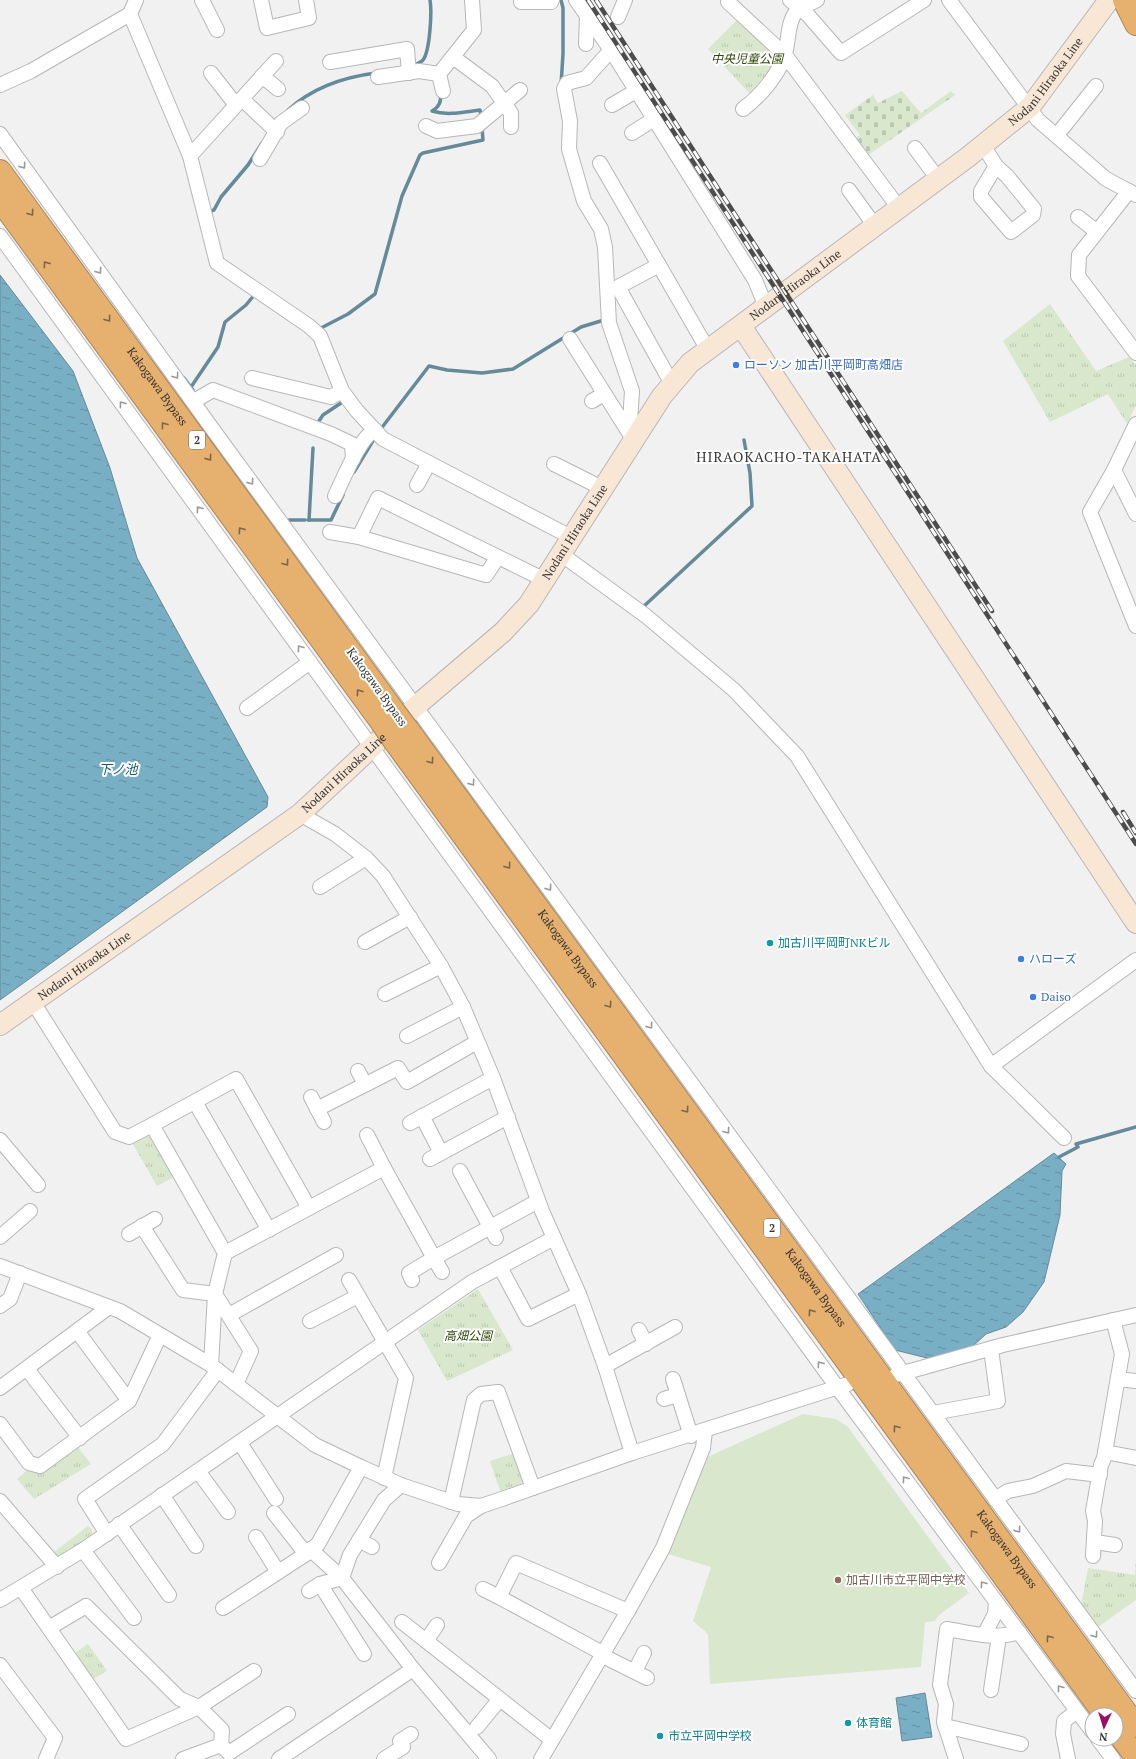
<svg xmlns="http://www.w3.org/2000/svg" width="1136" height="1759" font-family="'PT Serif','Noto Sans JP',serif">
<defs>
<pattern id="cemetery-stones" width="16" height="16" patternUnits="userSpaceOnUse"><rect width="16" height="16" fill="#d9e8cc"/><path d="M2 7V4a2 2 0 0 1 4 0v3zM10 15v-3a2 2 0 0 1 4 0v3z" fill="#bbc8b0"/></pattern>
<pattern id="park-tufts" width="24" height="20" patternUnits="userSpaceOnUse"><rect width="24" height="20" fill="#d9e8cc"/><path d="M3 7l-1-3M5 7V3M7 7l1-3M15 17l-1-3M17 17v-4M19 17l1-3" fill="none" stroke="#bbc8b0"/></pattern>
<pattern id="water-ripples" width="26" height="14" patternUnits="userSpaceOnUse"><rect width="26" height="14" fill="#79afc4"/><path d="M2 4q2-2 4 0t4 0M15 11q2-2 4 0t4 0" fill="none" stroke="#648fa0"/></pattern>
</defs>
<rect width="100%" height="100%" fill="#f1f1f2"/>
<!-- grass -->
<path fill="#d9e8cc" d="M803 1414 836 1419 848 1427 969 1593 939 1615 935 1621 925 1622 921 1667 710 1684 708 1634 693 1621 711 1567 668 1554 705 1458Z"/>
<!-- cemetery -->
<path fill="url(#cemetery-stones)" d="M902 91 921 113 951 91 955 95 867 156 854 139 860 135 845 115 873 95 878 103Z"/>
<!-- park -->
<g fill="url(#park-tufts)">
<path d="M738 19 777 56 778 61 751 95 708 49Z"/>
<path d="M1050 304 1096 371 1129 357 1136 365V405L1127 424 1108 394 1050 422 1003 341Z"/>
<path d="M145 1133 153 1134 176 1176 157 1186 131 1141Z"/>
<path d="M478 1289 513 1350 447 1381 418 1330Z"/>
<path d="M77 1446 91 1464 34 1499 17 1479 27 1470 39 1471Z"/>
<path d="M515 1453 526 1482 500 1491 490 1461Z"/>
<path d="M88 1526 92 1530V1534L79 1543 81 1547 60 1561 53 1553Z"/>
<path d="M1136 1556V1600L1098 1627 1081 1605 1088 1568 1135 1575Z"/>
<path d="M88 1644 107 1671 90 1681 72 1655Z"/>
</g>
<!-- water -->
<g fill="url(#water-ripples)" stroke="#658a99">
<path d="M0 275 73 371 110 468 137 558 268 797 267 807 0 1000Z"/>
<path d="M1054 1153 1066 1164 1062 1171 1060 1215 1044 1282 1023 1312 1006 1327 986 1334 972 1347 931 1359 895 1350 858 1294Z"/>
<path d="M925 1693 932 1737 902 1741 896 1698Z"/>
</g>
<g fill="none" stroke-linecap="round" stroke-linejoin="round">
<!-- stream -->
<g stroke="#658a99" stroke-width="3.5">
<path d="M415 65C417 64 421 62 423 60 430 51 432 11 430 0"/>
<path d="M561 85 563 54V8L561 0"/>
<path d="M440 94C442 102 439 107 432 111 448 116 464 112 480 110L481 117"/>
<path d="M288 110C312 88 344 77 376 73"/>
<path d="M208 212 214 210 221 197 248 165 262 143"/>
<path d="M321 328 348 314 375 294 402 196 420 155 423 153 483 140 482 127"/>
<path d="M184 378 193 390"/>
<path d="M191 387 218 347 225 322 246 305 255 294"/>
<path d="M319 421 323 415 341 403"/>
<path d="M380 430 429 366 447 370 482 373 513 369 581 327 604 320"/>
<path d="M354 472 374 439"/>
<path d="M289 520H305"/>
<path d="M308 520H331L343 495"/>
<path d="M309 520 313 448"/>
<path d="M643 607 752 506 750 473 744 440"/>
<path d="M1059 1157 1078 1147 1076 1144 1136 1127"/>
</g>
<defs>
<g id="street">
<path d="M136 0 130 14 190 156 217 263 309 326 320 336 342 391 357 411 383 439 571 537"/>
<path d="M202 0 217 30"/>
<path d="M261 0 267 28 309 18 306 0"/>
<path d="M576 0 611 50 755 280 766 307"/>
<path d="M790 0 807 14 841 53 924 0"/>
<path d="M949 0 1038 120 1106 179 1136 195"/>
<path d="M521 2H551L552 0"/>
<path d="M728 2 785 55 899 208"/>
<path d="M618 17 625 0"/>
<path d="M586 44 587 16"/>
<path d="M453 57 492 86 511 113V127"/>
<path d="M330 62 407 49 409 73"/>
<path d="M211 73 236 105"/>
<path d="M439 74 443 91"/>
<path d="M262 76 278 89"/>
<path d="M378 77 419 71 439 74 474 30 472 0"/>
<path d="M0 85 31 71 130 14"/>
<path d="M242 99 277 132"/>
<path d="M612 105 636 91"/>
<path d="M743 109C758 98 772 81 781 65 791 49 784 20 800 8 805 5 812 3 817 0"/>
<path d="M426 126 437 131 477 126 520 90"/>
<path d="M632 133 654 119"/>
<path d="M0 134 211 427 1136 1691"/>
<path d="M1057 135 1096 86"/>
<path d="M983 145 996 166 1007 176 1034 209 1033 215 1011 232 981 197V191L996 166"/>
<path d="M915 148 938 179"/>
<path d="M190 156 276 61"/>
<path d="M260 159 281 123 302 108"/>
<path d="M600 163 708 350"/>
<path d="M849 190 875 226"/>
<path d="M1129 191 1079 255 1078 276 1136 353"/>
<path d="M1078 217 1097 232"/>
<path d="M0 236 837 1387 1092 1731"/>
<path d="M659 265 618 287 672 384"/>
<path d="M570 339 633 439 630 422 632 391 609 323 605 247 601 229 584 201 569 149 570 121 564 89 567 83 586 78 611 50"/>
<path d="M252 378 331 397 342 391"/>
<path d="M194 401 213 390 331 434 352 444 353 459"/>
<path d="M592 401 604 394"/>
<path d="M1136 424 1114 470 1090 512 1136 626"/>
<path d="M554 464 602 488"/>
<path d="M1114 470 1136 514"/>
<path d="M417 485 429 463"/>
<path d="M335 496C343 480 359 438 375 430"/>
<path d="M330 532 359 537 486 575 498 557"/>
<path d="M359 537 378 498 545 580"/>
<path d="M561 554 646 616 734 690 797 756 991 1066 1064 1138"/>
<path d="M247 708 310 662"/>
<path d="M300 814 335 834 366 858 383 876 441 966 463 1007 493 1078 542 1211 579 1294 605 1366 632 1453"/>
<path d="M320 887 366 858"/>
<path d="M365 942 410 917"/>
<path d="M385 994 441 966"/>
<path d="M33 1002 115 1132 129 1137 152 1125"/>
<path d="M407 1036 463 1007"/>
<path d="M991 1066 1136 960"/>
<path d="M358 1071 365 1084"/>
<path d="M311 1097 324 1122"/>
<path d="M195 1102 269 1230"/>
<path d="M317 1109 398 1068 407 1082 477 1042"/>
<path d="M422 1116 441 1153"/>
<path d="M410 1123 493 1078"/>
<path d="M367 1135 384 1168"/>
<path d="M0 1140 38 1185"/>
<path d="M430 1159 508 1117"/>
<path d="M460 1171 496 1238"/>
<path d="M309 1208 384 1168 434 1258 538 1201"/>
<path d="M142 1226 183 1290 215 1294 251 1351 236 1384"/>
<path d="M129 1234 155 1219"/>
<path d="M0 1237 30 1211"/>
<path d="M0 1266 120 1311 211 1365 315 1445 361 1467 401 1485 458 1504 481 1506 502 1499 632 1453 848 1384"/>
<path d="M500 1267 528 1319 579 1294"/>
<path d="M349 1280 406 1378 384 1478"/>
<path d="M412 1280 409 1273 434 1258 442 1272"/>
<path d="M0 1306 10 1299 20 1273"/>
<path d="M229 1315 336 1255"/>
<path d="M310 1321 358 1296"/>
<path d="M639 1330 646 1344"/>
<path d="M77 1331 129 1401"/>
<path d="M211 1365 215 1294 225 1253 152 1125 236 1079 309 1208 225 1253"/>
<path d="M605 1366 675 1327"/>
<path d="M27 1369 80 1438"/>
<path d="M896 1375 1003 1345 1136 1315"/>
<path d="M673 1379 691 1436"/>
<path d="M1118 1379 1136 1381"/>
<path d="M0 1388 109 1307"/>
<path d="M664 1399 678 1395"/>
<path d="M933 1413 998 1401 991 1349"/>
<path d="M0 1424 29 1463 40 1466 129 1401 160 1335"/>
<path d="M240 1443 276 1499"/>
<path d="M1105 1452 1136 1458"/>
<path d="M198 1471 228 1512"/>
<path d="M162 1495 196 1546"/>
<path d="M995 1499 1008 1491 1033 1486 1066 1471 1100 1475"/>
<path d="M0 1501 57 1567"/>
<path d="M451 1502 474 1400 481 1394 498 1392 533 1488"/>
<path d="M274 1513 306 1554"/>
<path d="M119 1524 169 1595"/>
<path d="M107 1534 85 1499 163 1444 218 1370"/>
<path d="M256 1537 278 1572"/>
<path d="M359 1540 372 1547"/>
<path d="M1095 1542 1115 1545"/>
<path d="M310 1549 342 1578 413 1669 489 1759"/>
<path d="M83 1550 134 1618"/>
<path d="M1093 1556 1095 1521 1093 1511 1101 1465 1104 1458 1122 1354 1113 1320"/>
<path d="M439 1563 466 1516 481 1506"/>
<path d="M320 1584 364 1654"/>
<path d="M21 1588 126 1739 199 1707 254 1671"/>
<path d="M483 1589 499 1597"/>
<path d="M309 1591 320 1584 342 1578 350 1555 384 1500 401 1485"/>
<path d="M0 1600 83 1550 472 1282 554 1238"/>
<path d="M223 1608 306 1554 318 1544 361 1467"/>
<path d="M402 1622 552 1740"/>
<path d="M49 1628 86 1606 180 1699 199 1707 222 1730 221 1745"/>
<path d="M984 1635 995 1614 996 1602"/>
<path d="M426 1641 437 1625"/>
<path d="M604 1654 499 1597 516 1563 628 1611"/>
<path d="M603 1656 647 1678"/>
<path d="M0 1665 55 1738 46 1759"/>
<path d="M635 1671 644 1653"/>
<path d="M991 1690 999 1636"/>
<path d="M945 1726 1021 1744"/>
<path d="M477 1727 499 1700"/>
<path d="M1098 1739 1113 1759"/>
<path d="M229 1753 288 1714"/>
<path d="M183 1759 221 1745 227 1751"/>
<path d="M279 1759 413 1669"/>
<path d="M384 1759 403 1747 400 1741 411 1734"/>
<path d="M541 1759 628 1611 663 1548 703 1448 705 1431"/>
<path d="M956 1759 944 1722 946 1704 940 1685 947 1629C971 1633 995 1640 1019 1632"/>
<path d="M1068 1759 1063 1734 1064 1721 1077 1711"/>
</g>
<g id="secondary">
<path d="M741 326 1136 923"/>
<path id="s1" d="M0 1025 300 814 416 706 503 632 529 604 662 396 690 363 968 157 1030 107 1109 0"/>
</g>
<g id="highway">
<path d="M1124 0 1136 24"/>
<path id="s2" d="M0 171 393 710"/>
<path d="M0 200 382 723"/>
<path id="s3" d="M408 730 1136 1726"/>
<path d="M395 742 1105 1715"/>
<path d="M1116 1730 1136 1757"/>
</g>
</defs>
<!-- street casing -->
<use href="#street" stroke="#b7b7b9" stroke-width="16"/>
<!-- secondary casing -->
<use href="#secondary" stroke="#b7b7b9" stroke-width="22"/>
<!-- highway casing -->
<use href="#highway" stroke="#a8855a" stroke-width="24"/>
<!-- street -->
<use href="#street" stroke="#fff" stroke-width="14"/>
<!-- secondary -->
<use href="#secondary" stroke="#f8e7d4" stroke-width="20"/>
<!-- highway -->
<use href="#highway" stroke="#e6b06e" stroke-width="22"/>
<defs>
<g id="rail">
<path d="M588 0 1136 844"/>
<path d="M596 0 992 611"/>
<path d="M1123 812 1136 833"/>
</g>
</defs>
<!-- rail casing -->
<use href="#rail" stroke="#4c4c4d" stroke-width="4.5"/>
<!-- rail -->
<use href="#rail" stroke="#fefeff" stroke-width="3" stroke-dasharray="9" stroke-linecap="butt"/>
<defs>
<g id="highway-bridge">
<path d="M393 710 408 730"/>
<path d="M382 723 395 742"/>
</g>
</defs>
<!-- highway-bridge casing -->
<use href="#highway-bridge" stroke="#a8855a" stroke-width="24" stroke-linecap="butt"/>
<!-- highway-bridge -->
<use href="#highway-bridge" stroke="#e6b06e" stroke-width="22"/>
</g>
<!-- one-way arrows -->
<defs><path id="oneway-chevron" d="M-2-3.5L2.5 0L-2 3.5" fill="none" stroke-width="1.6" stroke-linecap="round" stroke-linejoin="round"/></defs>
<g stroke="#9a9a9a">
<use href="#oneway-chevron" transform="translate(23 166) rotate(54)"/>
<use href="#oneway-chevron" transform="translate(99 271) rotate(54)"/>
<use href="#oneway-chevron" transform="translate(176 376) rotate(54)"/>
<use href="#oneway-chevron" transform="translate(122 404) rotate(-126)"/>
<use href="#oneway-chevron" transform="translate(251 482) rotate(54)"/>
<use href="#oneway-chevron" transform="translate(199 509) rotate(-126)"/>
<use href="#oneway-chevron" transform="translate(300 648) rotate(-126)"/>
<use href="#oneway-chevron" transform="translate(472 783) rotate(54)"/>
<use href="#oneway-chevron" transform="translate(549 888) rotate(54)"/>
<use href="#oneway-chevron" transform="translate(650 1026) rotate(54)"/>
<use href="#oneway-chevron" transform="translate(727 1131) rotate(54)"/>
<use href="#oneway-chevron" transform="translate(820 1364) rotate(-126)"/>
<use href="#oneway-chevron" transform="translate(905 1479) rotate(-127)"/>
<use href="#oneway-chevron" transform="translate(1018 1530) rotate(54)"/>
<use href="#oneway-chevron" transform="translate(983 1584) rotate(-127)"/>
<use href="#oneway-chevron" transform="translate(1095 1635) rotate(54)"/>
<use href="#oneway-chevron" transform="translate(1060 1688) rotate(-127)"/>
</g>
<g stroke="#7c664c">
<use href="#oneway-chevron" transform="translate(31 213) rotate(54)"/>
<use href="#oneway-chevron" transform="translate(46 264) rotate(-126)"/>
<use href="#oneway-chevron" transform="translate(108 319) rotate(54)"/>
<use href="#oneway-chevron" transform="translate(164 425) rotate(-126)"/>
<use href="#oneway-chevron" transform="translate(209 458) rotate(54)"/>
<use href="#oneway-chevron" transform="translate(241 530) rotate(-126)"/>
<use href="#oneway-chevron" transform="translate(286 563) rotate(54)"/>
<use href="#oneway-chevron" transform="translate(359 692) rotate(-126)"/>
<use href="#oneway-chevron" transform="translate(431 761) rotate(54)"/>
<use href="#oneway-chevron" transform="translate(508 866) rotate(54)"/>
<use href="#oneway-chevron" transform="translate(609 1005) rotate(54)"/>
<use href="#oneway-chevron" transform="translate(686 1110) rotate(54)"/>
<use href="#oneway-chevron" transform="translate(811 1312) rotate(-126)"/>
<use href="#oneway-chevron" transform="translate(896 1428) rotate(-126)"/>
<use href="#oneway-chevron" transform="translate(973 1533) rotate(-126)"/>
<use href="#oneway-chevron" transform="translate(1049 1638) rotate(-126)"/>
</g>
<!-- markers -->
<g fill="#3f7fe0" stroke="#fefeff" stroke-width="1.5">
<circle cx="736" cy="365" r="4"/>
<circle cx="1021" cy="959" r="4"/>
<circle cx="1033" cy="997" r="4"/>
</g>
<g fill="#0f9aa8" stroke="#fefeff" stroke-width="1.5">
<circle cx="770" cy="943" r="4"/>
<circle cx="848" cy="1723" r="4"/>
<circle cx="660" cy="1736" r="4"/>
</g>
<circle fill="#8d6e63" stroke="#fefeff" stroke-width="1.5" cx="838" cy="1580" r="4"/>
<g text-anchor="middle" stroke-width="4" stroke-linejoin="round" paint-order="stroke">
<!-- shield labels -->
<g fill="#fefeff" stroke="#717172" stroke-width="1">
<rect x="189" y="431" width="16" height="18" rx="3"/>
<rect x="764" y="1219" width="16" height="18" rx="3"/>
</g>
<g font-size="11" font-weight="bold" fill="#353536">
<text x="197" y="444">2</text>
<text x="772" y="1232">2</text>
</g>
<!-- park labels -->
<g font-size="12" font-style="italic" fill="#2e4907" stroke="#fefeff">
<text x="747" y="63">中央児童公園</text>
<text x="468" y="1340">高畑公園</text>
</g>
<!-- street labels -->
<g font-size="12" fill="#353536" stroke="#fefeff">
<text dy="4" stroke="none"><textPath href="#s1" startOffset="1423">Nodani Hiraoka Line</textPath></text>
<text dy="4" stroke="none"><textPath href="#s1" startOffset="1099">Nodani Hiraoka Line</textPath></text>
<text dy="4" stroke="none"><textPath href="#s2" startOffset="267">Kakogawa Bypass</textPath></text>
<text dy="4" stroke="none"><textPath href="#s1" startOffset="763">Nodani Hiraoka Line</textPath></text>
<text transform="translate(377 687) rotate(54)" y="4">Kakogawa Bypass</text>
<text dy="4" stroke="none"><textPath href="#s1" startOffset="427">Nodani Hiraoka Line</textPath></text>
<text dy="4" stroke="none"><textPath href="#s3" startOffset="271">Kakogawa Bypass</textPath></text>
<text dy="4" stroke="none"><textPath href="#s1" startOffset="103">Nodani Hiraoka Line</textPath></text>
<text dy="4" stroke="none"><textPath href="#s3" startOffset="691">Kakogawa Bypass</textPath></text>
<text dy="4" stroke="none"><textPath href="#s3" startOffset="1015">Kakogawa Bypass</textPath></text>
</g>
<!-- shop labels -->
<g font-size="12" fill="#366cbe" stroke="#fefeff" text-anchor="start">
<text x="744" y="369">ローソン 加古川平岡町高畑店</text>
<text x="1029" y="963">ハローズ</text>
<text x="1041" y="1001">Daiso</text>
</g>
<!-- culture labels -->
<g font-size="12" fill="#0d838f" stroke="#fefeff" text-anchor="start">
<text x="778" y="947">加古川平岡町NKビル</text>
<text x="856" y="1727">体育館</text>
<text x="668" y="1740">市立平岡中学校</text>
</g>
<!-- education labels -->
<g font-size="12" fill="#785e54" stroke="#fefeff" text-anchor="start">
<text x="846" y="1584">加古川市立平岡中学校</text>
</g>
<!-- water labels -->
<g font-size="13" font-style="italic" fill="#135b71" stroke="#fefeff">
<text x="118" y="774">下ノ池</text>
</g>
<!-- quarter labels -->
<g font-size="14" letter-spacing="1" fill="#373738" stroke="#fefeff">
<text x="789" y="462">HIRAOKACHO-TAKAHATA</text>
</g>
</g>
<!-- north arrow -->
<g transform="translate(1104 1727) rotate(184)"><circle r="19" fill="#fefeff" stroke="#aeaeaf"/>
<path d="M0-3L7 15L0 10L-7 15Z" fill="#9a0f61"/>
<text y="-6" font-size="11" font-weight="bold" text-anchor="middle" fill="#353536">N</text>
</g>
</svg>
